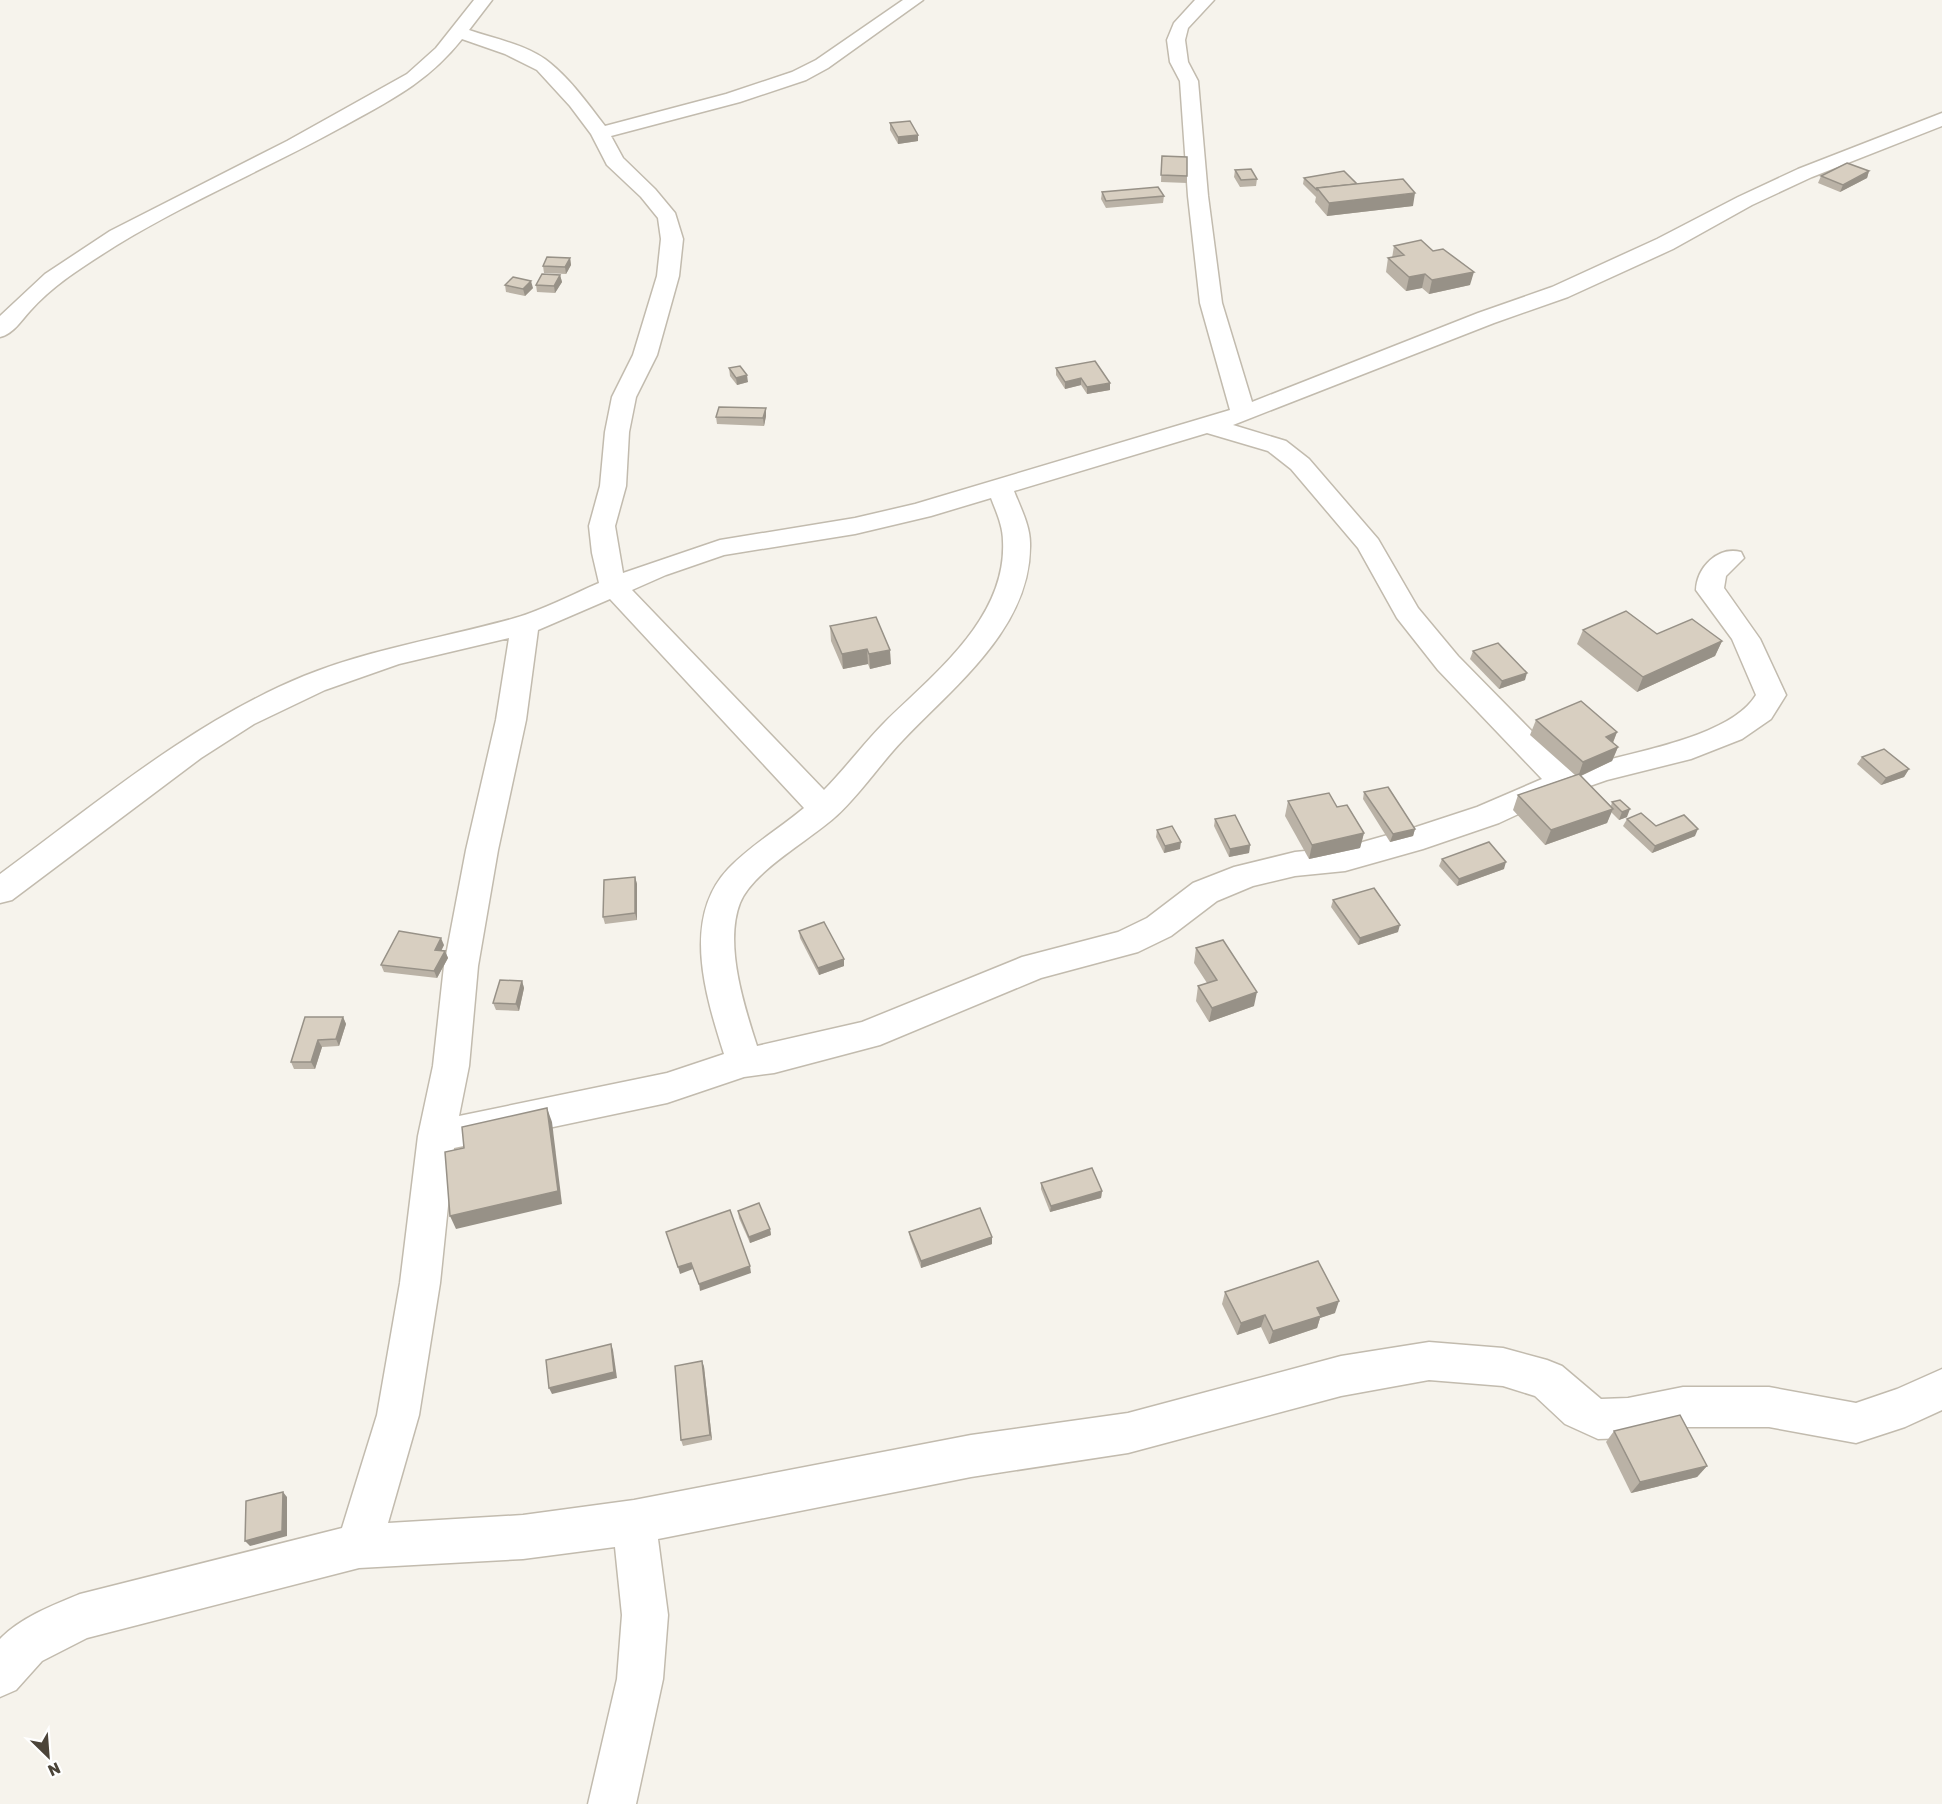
<svg xmlns="http://www.w3.org/2000/svg" width="1942" height="1804" font-family="Rubik,sans-serif">
<rect width="100%" height="100%" fill="#f6f3ec"/>
<g fill="none" stroke-linecap="round" stroke-linejoin="round">
<defs>
<path id="minor" d="M474 0H492L469 30C495 39 529 45 550 63 571 80 588 104 605 126L726 94 792 72 816 60 903 0H923L828 68 806 80 740 102 611 136 623 158 655 189 675 213 683 239 679 276 657 355 636 397 629 432 626 486 615 526 623 573 720 540 855 518 915 504 1230 410 1200 303 1188 196 1180 81 1170 62 1167 40 1174 23 1195 0H1214L1188 28 1185 40 1188 62 1198 81 1208 196 1222 303 1252 402 1478 313 1552 287 1657 239 1738 197 1798 169 1942 113V126L1812 177 1752 205 1673 249 1568 297 1494 323 1233 425 1286 441 1309 459 1378 539 1418 608 1458 656 1570 770C1619 754 1729 740 1756 695L1732 639 1696 590C1697 567 1718 546 1741 552L1744 558 1726 576 1724 588 1760 639 1786 695 1771 719 1742 739 1691 759 1607 780 1544 802 1499 823 1423 849 1345 871 1295 876 1253 886 1217 901 1171 936 1138 952 1041 978 880 1045 774 1073 744 1077 667 1103 454 1148 440 1283 419 1415 388 1523 523 1515 634 1500 971 1435 1128 1413 1341 1356 1429 1342 1503 1348 1547 1360 1562 1366 1601 1399 1628 1398 1683 1387H1769L1856 1403 1897 1389 1942 1369V1410L1905 1427 1856 1443 1769 1427H1683L1628 1438 1598 1439 1565 1424 1535 1396 1503 1386 1429 1380 1341 1396 1128 1453 971 1477 658 1539 668 1615 663 1679 636 1804H588L617 1679 622 1615 615 1547 523 1559 359 1568 87 1638 42 1661 16 1690 0 1697V1639C20 1618 53 1605 80 1594L342 1528 377 1415 400 1283 418 1136 433 1066 444 966 466 850 496 720 509 638 399 664 325 690 254 724 201 758 12 900 0 903V874C97 803 192 722 304 676 373 648 444 638 515 618 543 610 571 595 599 583L592 553 589 526 600 486 605 432 612 397 633 355 657 276 661 239 658 218 641 197 607 165 591 134 570 106 537 70 505 54 462 39C427 83 389 101 342 127 268 168 189 201 117 245 87 264 54 284 30 311 21 321 13 334 0 337V316L45 274 110 231 287 141 407 74 436 48ZM1207 433 1268 451 1291 469 1358 548 1397 618 1438 670 1542 779 1477 807 1416 827 1345 847 1295 852 1234 867 1193 883 1147 918 1118 932 1022 957 862 1022 757 1046C744 1006 724 944 740 903 752 872 808 841 834 818 860 795 879 765 903 740 955 685 1032 627 1030 543 1030 525 1020 507 1014 491ZM991 498C996 511 1003 526 1003 541 1007 618 934 674 885 722 863 744 845 769 824 790L632 590 666 575 724 555 855 534 931 516ZM610 599 804 808C779 829 751 845 728 869 681 919 706 997 724 1054L667 1073 459 1116 469 1066 478 966 498 850 526 720 538 630Z"/>
</defs>
<!-- minor casing -->
<use href="#minor" stroke="#c2bbae" stroke-width="3"/>
<!-- minor -->
<use href="#minor" fill="#fff" fill-rule="evenodd"/>
</g>
<!-- wall -->
<g fill="#bab2a6">
<path d="M890 123 918 135V141L898 144 890 130Z"/>
<path d="M1162 156 1187 176V183L1161 182Z"/>
<path d="M1235 170 1257 179 1256 186 1240 187 1234 177Z"/>
<path d="M1869 171 1867 178 1840 192 1818 183 1821 176Z"/>
<path d="M1304 178 1357 184 1413 206 1327 216 1315 202 1316 197 1303 184Z"/>
<path d="M1102 192 1164 196 1163 203 1106 208 1101 199Z"/>
<path d="M1394 246 1470 285 1429 294 1422 288 1406 291 1386 272 1388 258H1392Z"/>
<path d="M570 258 571 265 566 274 544 273 543 266Z"/>
<path d="M560 275 562 282 555 293 537 292 536 285Z"/>
<path d="M505 285 533 288 525 296 506 292Z"/>
<path d="M729 368 748 382 737 385 730 376Z"/>
<path d="M1056 368 1110 390 1087 394 1081 385 1065 389 1056 375Z"/>
<path d="M766 416 764 426 717 424 716 417Z"/>
<path d="M830 626 891 664 870 669 868 664 843 669 831 641Z"/>
<path d="M1583 630 1657 634 1722 641 1715 656 1637 692 1577 644Z"/>
<path d="M1473 651 1525 680 1499 689 1470 659Z"/>
<path d="M1536 720 1617 732 1613 743 1618 747 1612 761 1581 776 1611 806 1612 802 1627 817 1619 820 1611 812 1607 823 1545 845 1513 810 1518 795 1575 775 1530 735Z"/>
<path d="M1862 757 1909 769 1904 777 1881 785 1857 764Z"/>
<path d="M1364 792 1415 829 1413 836 1390 842 1363 799Z"/>
<path d="M1288 801 1337 807 1364 833 1360 848 1309 859 1285 816Z"/>
<path d="M1215 819 1250 845 1249 853 1229 857 1214 826Z"/>
<path d="M1627 819 1656 826 1695 836 1652 853 1623 826Z"/>
<path d="M1157 830 1180 849 1164 853 1156 837Z"/>
<path d="M1442 859 1504 869 1457 886 1439 866Z"/>
<path d="M635 877 637 884V920L605 924 603 917Z"/>
<path d="M1333 900 1398 932 1358 945 1331 907Z"/>
<path d="M799 931 844 966 819 975 800 938Z"/>
<path d="M444 945 441 951H445L448 958 437 978 384 972 381 965Z"/>
<path d="M1196 948 1254 1006 1209 1022 1196 1001 1198 986 1207 983 1194 963Z"/>
<path d="M522 981 524 988 519 1011 496 1010 493 1003Z"/>
<path d="M343 1017 346 1024 339 1046 322 1047 315 1069H294L291 1062Z"/>
<path d="M1041 1183 1102 1191 1101 1198 1050 1212 1041 1189Z"/>
<path d="M738 1211 770 1229 771 1235 750 1243 739 1218Z"/>
<path d="M909 1232 992 1244 921 1268 910 1238Z"/>
<path d="M1225 1292 1335 1313 1320 1318 1317 1328 1269 1344 1261 1327 1237 1335 1222 1304Z"/>
<path d="M702 1361 704 1367 712 1440 683 1446 681 1440Z"/>
<path d="M1614 1431 1707 1466 1697 1477 1631 1493 1606 1442Z"/>
</g>
<!-- shaded-wall -->
<g fill="#979187">
<path d="M918 135V141L898 144V137Z"/>
<path d="M1869 171 1867 178 1840 192 1843 185Z"/>
<path d="M1415 193 1413 206 1327 216 1329 203Z"/>
<path d="M570 258 571 265 566 274 565 267Z"/>
<path d="M1474 272 1470 285 1429 294 1432 280Z"/>
<path d="M1425 274 1422 288 1406 291 1409 277Z"/>
<path d="M560 275 562 282 555 293 554 286Z"/>
<path d="M531 281 533 288 525 296 523 289Z"/>
<path d="M747 375 748 382 737 385 736 378Z"/>
<path d="M1081 378V385L1065 389V382Z"/>
<path d="M1110 383V390L1087 394V387Z"/>
<path d="M766 408V416L764 426 763 418Z"/>
<path d="M1722 641 1715 656 1637 692 1643 677Z"/>
<path d="M867 649 868 664 843 669 842 654Z"/>
<path d="M890 650 891 664 870 669 869 654Z"/>
<path d="M1527 673 1525 680 1499 689 1502 681Z"/>
<path d="M1617 732 1611 747 1606 737Z"/>
<path d="M1618 747 1612 761 1578 777 1583 762Z"/>
<path d="M1909 769 1904 777 1881 785 1886 778Z"/>
<path d="M1613 809 1607 823 1545 845 1551 830Z"/>
<path d="M1630 809 1627 817 1619 820 1622 812Z"/>
<path d="M1415 829 1413 836 1390 842 1393 834Z"/>
<path d="M1698 829 1695 836 1652 853 1655 846Z"/>
<path d="M1364 833 1360 848 1309 859 1312 845Z"/>
<path d="M1181 842 1180 849 1164 853 1165 846Z"/>
<path d="M1250 845 1249 853 1229 857 1230 849Z"/>
<path d="M1506 862 1504 869 1457 886 1459 879Z"/>
<path d="M635 877 637 884V920L635 913Z"/>
<path d="M1400 925 1398 932 1358 945 1360 938Z"/>
<path d="M441 938 444 945 438 957 435 950Z"/>
<path d="M445 951 448 958 437 978 434 971Z"/>
<path d="M844 959V966L819 975 818 968Z"/>
<path d="M522 981 524 988 519 1011 516 1004Z"/>
<path d="M1257 992 1254 1006 1209 1022 1212 1008Z"/>
<path d="M343 1017 346 1024 339 1046 336 1039Z"/>
<path d="M318 1040 322 1047 315 1069 311 1062Z"/>
<path d="M547 1108 552 1122 562 1204 456 1229 450 1216Z"/>
<path d="M1102 1191 1101 1198 1050 1212 1051 1206Z"/>
<path d="M770 1229 771 1235 750 1243 749 1237Z"/>
<path d="M992 1237V1244L921 1268V1261Z"/>
<path d="M691 1263 693 1269 680 1274 678 1267Z"/>
<path d="M750 1266 751 1273 700 1291 699 1284Z"/>
<path d="M1339 1301 1335 1313 1320 1318 1317 1328 1269 1344 1273 1331 1317 1308Z"/>
<path d="M1265 1315 1261 1327 1237 1335 1241 1323Z"/>
<path d="M611 1344 613 1350 617 1378 552 1394 549 1388Z"/>
<path d="M702 1361 704 1367 712 1440 710 1435Z"/>
<path d="M1707 1466 1697 1477 1631 1493 1640 1482Z"/>
<path d="M283 1492 287 1497V1536L250 1546 245 1541Z"/>
</g>
<!-- building -->
<g fill="#d8cfc1" stroke="#979187" stroke-width="1.5">
<path d="M910 121 918 135 898 137 890 123Z"/>
<path d="M1162 156 1187 157V176L1161 175Z"/>
<path d="M1847 163 1869 171 1843 185 1821 176Z"/>
<path d="M1251 169 1257 179 1241 180 1235 170Z"/>
<path d="M1344 171 1357 184 1317 188V190L1304 178Z"/>
<path d="M1403 179 1415 193 1329 203 1317 188Z"/>
<path d="M1158 187 1164 196 1106 201 1102 192Z"/>
<path d="M1421 240 1433 251 1443 249 1474 272 1432 280 1425 274 1409 277 1388 258 1404 255 1394 246Z"/>
<path d="M547 257 570 258 565 267 543 266Z"/>
<path d="M542 274 560 275 554 286 536 285Z"/>
<path d="M513 277 531 281 523 289 505 285Z"/>
<path d="M1095 361 1110 383 1087 387 1081 378 1065 382 1056 368Z"/>
<path d="M740 366 747 375 736 378 729 368Z"/>
<path d="M719 407 766 408 763 418 716 417Z"/>
<path d="M1626 611 1657 634 1692 619 1722 641 1643 677 1583 630Z"/>
<path d="M876 617 890 650 869 654 867 649 842 654 830 626Z"/>
<path d="M1498 643 1527 673 1502 681 1473 651Z"/>
<path d="M1581 701 1617 732 1606 737 1618 747 1583 762 1536 720Z"/>
<path d="M1884 749 1909 769 1886 778 1862 757Z"/>
<path d="M1579 774 1613 809 1551 830 1518 795Z"/>
<path d="M1388 787 1415 829 1393 834 1364 792Z"/>
<path d="M1329 793 1337 807 1347 805 1364 833 1312 845 1288 801Z"/>
<path d="M1620 800 1630 809 1622 812 1612 802Z"/>
<path d="M1641 813 1656 826 1684 815 1698 829 1655 846 1627 819Z"/>
<path d="M1235 815 1250 845 1230 849 1215 819Z"/>
<path d="M1172 826 1181 842 1165 846 1157 830Z"/>
<path d="M1489 842 1506 862 1459 879 1442 859Z"/>
<path d="M635 877V913L603 917 604 880Z"/>
<path d="M1374 888 1400 925 1360 938 1333 900Z"/>
<path d="M824 922 844 959 818 968 799 931Z"/>
<path d="M399 931 441 938 435 950 445 951 434 971 381 965Z"/>
<path d="M1223 940 1257 992 1212 1008 1198 986 1217 980 1196 948Z"/>
<path d="M500 980 522 981 516 1004 493 1003Z"/>
<path d="M305 1017H343L336 1039 318 1040 311 1062H291Z"/>
<path d="M547 1108 558 1191 450 1216 445 1152 464 1148 462 1127Z"/>
<path d="M1092 1168 1102 1191 1051 1206 1041 1183Z"/>
<path d="M759 1203 770 1229 749 1237 738 1211Z"/>
<path d="M980 1208 992 1237 921 1261 909 1232Z"/>
<path d="M730 1210 750 1266 699 1284 691 1263 678 1267 666 1232Z"/>
<path d="M1318 1261 1339 1301 1317 1308 1321 1316 1273 1331 1265 1315 1241 1323 1225 1292Z"/>
<path d="M611 1344 614 1372 549 1388 546 1360Z"/>
<path d="M702 1361 710 1435 681 1440 675 1366Z"/>
<path d="M1680 1415 1707 1466 1640 1482 1614 1431Z"/>
<path d="M283 1492 282 1531 245 1541 246 1501Z"/>
</g>
<!-- north arrow -->
<g transform="translate(48 1756) rotate(155)" stroke="#ffffff" stroke-width="4.5" paint-order="stroke">
<path d="M0-4.5L10 22L0 15L-10 22Z" fill="#4b4439"/>
<text y="-9" font-size="16" font-weight="bold" text-anchor="middle" fill="#4b4439">N</text>
</g>
</svg>
